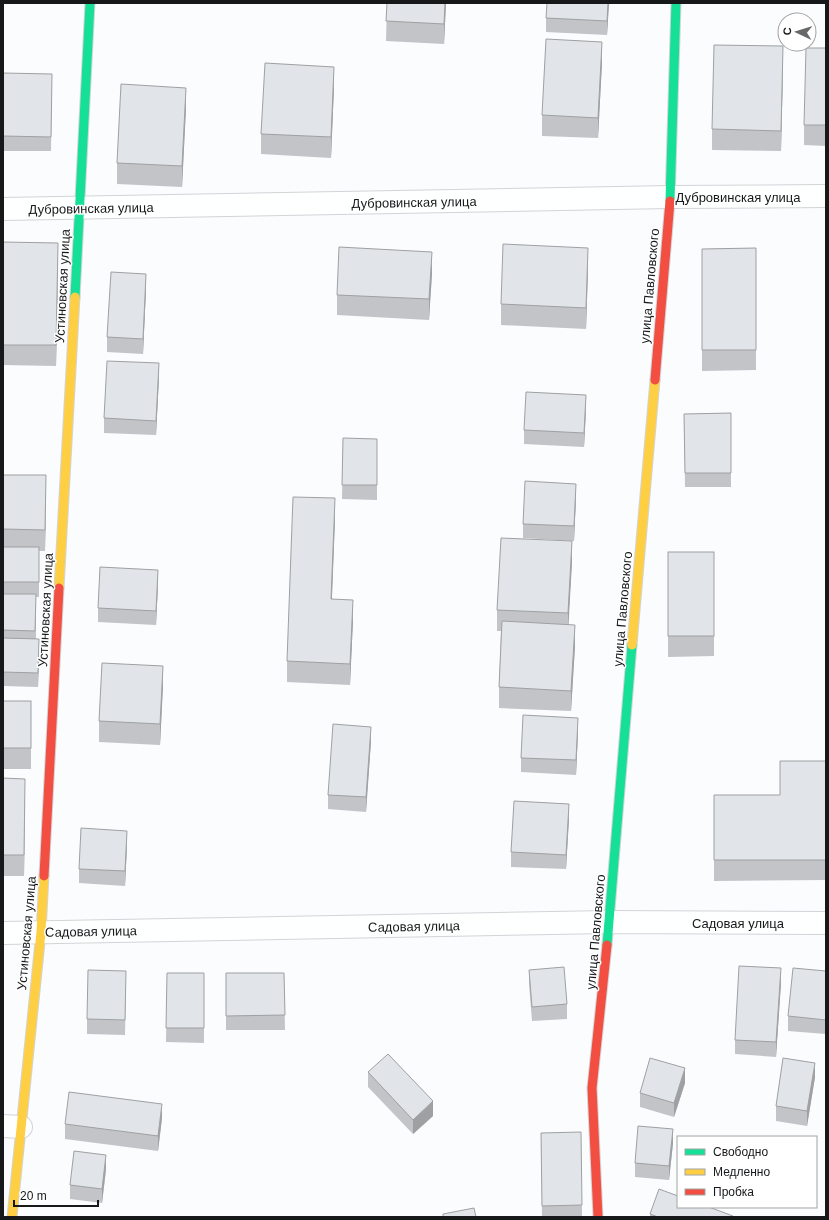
<svg xmlns="http://www.w3.org/2000/svg" width="829" height="1220" font-family="Helvetica,sans-serif">
<rect width="100%" height="100%" fill="#fafcfe"/>
<g fill="none" stroke-linecap="round" stroke-linejoin="round">
<defs>
<g id="street">
<path d="M3 209 670 197 826 196"/>
<path d="M3 933 609 922 826 923"/>
<path d="M3 1126 21 1127"/>
</g>
<g id="fast">
<path d="M670 201 676 3"/>
<path d="M75 297 90 3"/>
<path d="M607 945 632 645"/>
</g>
<g id="slow">
<path d="M59 588 75 297"/>
<path d="M632 645 655 380"/>
<path d="M12 1217 41 932 44 876"/>
</g>
<g id="jam">
<path d="M655 380 670 201"/>
<path d="M44 876 59 588"/>
<path d="M598 1217 592 1088 607 945"/>
</g>
</defs>
<!-- street casing -->
<use href="#street" stroke="#d2d4d7" stroke-width="24"/>
<!-- fast casing -->
<use href="#fast" stroke="#d2d4d7" stroke-width="11"/>
<!-- slow casing -->
<use href="#slow" stroke="#d2d4d7" stroke-width="11"/>
<!-- jam casing -->
<use href="#jam" stroke="#d2d4d7" stroke-width="11"/>
<!-- street -->
<use href="#street" stroke="#feffff" stroke-width="22"/>
<!-- fast -->
<use href="#fast" stroke="#16e098" stroke-width="9"/>
<!-- slow -->
<use href="#slow" stroke="#ffcf43" stroke-width="9"/>
<!-- jam -->
<use href="#jam" stroke="#f24e42" stroke-width="9"/>
</g>
<!-- wall -->
<g fill="#c2c4c8">
<path d="M387 3H446L444 44 386 41Z"/>
<path d="M609 3 607 35 546 32V18Z"/>
<path d="M826 48V146L804 145V125Z"/>
<path d="M602 63 598 138 542 136V115Z"/>
<path d="M783 67 781 151 712 150V129Z"/>
<path d="M334 87 331 158 261 154V134Z"/>
<path d="M52 88 51 151H3V92Z"/>
<path d="M186 108 182 187 117 184V163Z"/>
<path d="M3 242 58 264 56 366 3 365Z"/>
<path d="M756 248V370L702 371V249Z"/>
<path d="M588 269 586 329 501 325V304Z"/>
<path d="M432 273 429 320 337 315V295Z"/>
<path d="M146 289 143 354 107 352V337Z"/>
<path d="M159 377 156 435 104 433V418Z"/>
<path d="M586 409 584 447 524 444V430Z"/>
<path d="M731 413V487H685L684 414Z"/>
<path d="M343 438 377 453V500L342 499Z"/>
<path d="M3 475 46 496 45 551H39V597H36V639L39 653 38 687 3 686Z"/>
<path d="M576 498 574 541 523 538V524Z"/>
<path d="M335 519 332 599 353 620 350 685 287 682V661Z"/>
<path d="M668 552H714V656L668 657Z"/>
<path d="M572 562 568 624 575 646 571 711 499 708V687L501 631H497V610Z"/>
<path d="M158 584 156 625 98 622V608Z"/>
<path d="M163 686 160 745 99 742V721Z"/>
<rect x="3" y="701" width="28" height="68"/>
<path d="M578 732 576 775 521 772V758Z"/>
<path d="M371 741 366 812 328 809V795Z"/>
<path d="M826 761V880L714 881V795H780Z"/>
<path d="M3 778 25 800 24 876H3Z"/>
<path d="M569 818 566 869 511 867V852Z"/>
<path d="M127 845 125 886 79 883V869Z"/>
<path d="M529 970 567 1004V1019L532 1021 529 984Z"/>
<path d="M826 971V1034L788 1031V1016Z"/>
<path d="M167 973H204V1043L166 1042Z"/>
<path d="M226 973H284L285 1030H226Z"/>
<path d="M781 983 776 1057 735 1054V1040Z"/>
<path d="M126 985 125 1035 87 1034V1019Z"/>
<path d="M368 1072 433 1116 413 1134 368 1087Z"/>
<path d="M815 1077 807 1126 776 1121V1106Z"/>
<path d="M685 1083 674 1117 640 1107V1093Z"/>
<path d="M162 1118 158 1151 65 1139V1124Z"/>
<path d="M541 1133 582 1205V1217H542Z"/>
<path d="M673 1143 669 1180 635 1177V1163Z"/>
<path d="M106 1169 102 1203 70 1199V1185Z"/>
<path d="M650 1214 733 1217H650Z"/>
</g>
<!-- shaded-wall -->
<g fill="#9ea0a2">
<path d="M445 3H446L444 44V24Z"/>
<path d="M608 3H609L607 35V21Z"/>
<path d="M602 42V63L598 138V118Z"/>
<path d="M783 46V67L781 151V131Z"/>
<path d="M334 67V87L331 158V137Z"/>
<path d="M186 88V108L182 187V166Z"/>
<path d="M58 243V264L56 366V345Z"/>
<path d="M588 248V269L586 329V308Z"/>
<path d="M432 252V273L429 320V299Z"/>
<path d="M146 274V289L143 354V339Z"/>
<path d="M159 363V377L156 435V421Z"/>
<path d="M586 395V409L584 447V433Z"/>
<path d="M46 475V496L45 551V530Z"/>
<path d="M576 484V498L574 541V526Z"/>
<path d="M335 498V519L331 619V599Z"/>
<path d="M572 541V562L568 634V613Z"/>
<path d="M158 570V584L156 625V611Z"/>
<path d="M353 600V620L350 685V664Z"/>
<path d="M575 625V646L571 711V691Z"/>
<path d="M39 639V653L38 687V673Z"/>
<path d="M163 666V686L160 745V724Z"/>
<path d="M578 718V732L576 775V760Z"/>
<path d="M371 727V741L366 812V797Z"/>
<path d="M25 779V800L24 876V855Z"/>
<path d="M569 804V818L566 869V855Z"/>
<path d="M127 831V845L125 886V871Z"/>
<path d="M781 968V983L776 1057V1042Z"/>
<path d="M815 1063V1077L807 1126V1111Z"/>
<path d="M685 1068V1083L674 1117V1103Z"/>
<path d="M433 1101V1116L413 1134V1120Z"/>
<path d="M162 1104V1118L158 1151V1136Z"/>
<path d="M673 1129V1143L669 1180V1166Z"/>
<path d="M106 1155V1169L102 1203V1189Z"/>
</g>
<!-- building -->
<g fill="#e1e4e8" stroke="#9ea0a2">
<path d="M387 3H445L444 24 386 21Z"/>
<path d="M547 3H608L607 21 546 18Z"/>
<path d="M546 39 602 42 598 118 542 115Z"/>
<path d="M714 45 783 46 781 131 712 129Z"/>
<path d="M806 48H826V125H804Z"/>
<path d="M265 63 334 67 331 137 261 134Z"/>
<path d="M3 73 52 74 51 137 3 136Z"/>
<path d="M121 84 186 88 182 166 117 163Z"/>
<path d="M3 242 58 243 56 345H3Z"/>
<path d="M503 244 588 248 586 308 501 304Z"/>
<path d="M339 247 432 252 429 299 337 295Z"/>
<path d="M756 248V350H702V249Z"/>
<path d="M111 272 146 274 143 339 107 337Z"/>
<path d="M107 361 159 363 156 421 104 418Z"/>
<path d="M526 392 586 395 584 433 524 430Z"/>
<path d="M731 413V473H685L684 414Z"/>
<path d="M343 438 377 439V485H342Z"/>
<path d="M3 475H46L45 530 3 529Z"/>
<path d="M525 481 576 484 574 526 523 524Z"/>
<path d="M293 497 335 498 331 599 353 600 350 664 287 661Z"/>
<path d="M501 538 572 541 568 613 497 610Z"/>
<rect x="3" y="547" width="36" height="35"/>
<rect x="668" y="552" width="46" height="84"/>
<path d="M100 567 158 570 156 611 98 608Z"/>
<path d="M3 594H36L35 631 3 630Z"/>
<path d="M502 621 575 625 571 691 499 687Z"/>
<path d="M3 638 39 639 38 673 3 672Z"/>
<path d="M102 663 163 666 160 724 99 721Z"/>
<rect x="3" y="701" width="28" height="47"/>
<path d="M523 715 578 718 576 760 521 758Z"/>
<path d="M333 724 371 727 366 797 328 795Z"/>
<path d="M780 761H826V860H714V795H780Z"/>
<path d="M3 778 25 779 24 855H3Z"/>
<path d="M514 801 569 804 566 855 511 852Z"/>
<path d="M81 828 127 831 125 871 79 869Z"/>
<path d="M739 966 781 968 776 1042 735 1040Z"/>
<path d="M564 967 567 1004 532 1007 529 970Z"/>
<path d="M793 968 826 971V1020L788 1016Z"/>
<path d="M88 970 126 971 125 1020 87 1019Z"/>
<path d="M167 973H204V1028H166Z"/>
<path d="M226 973H284L285 1015 226 1016Z"/>
<path d="M388 1054 433 1101 413 1120 368 1072Z"/>
<path d="M650 1058 685 1068 674 1103 640 1093Z"/>
<path d="M783 1058 815 1063 807 1111 776 1106Z"/>
<path d="M69 1092 162 1104 158 1136 65 1124Z"/>
<path d="M638 1126 673 1129 669 1166 635 1163Z"/>
<path d="M581 1132 582 1205 542 1206 541 1133Z"/>
<path d="M74 1151 106 1155 102 1189 70 1185Z"/>
<path d="M659 1189 678 1196V1207H709L733 1216V1217H658L650 1214Z"/>
<path d="M474 1208 476 1217H443V1214Z"/>
</g>
<g text-anchor="middle" stroke-width="3" stroke-linejoin="round" paint-order="stroke">
<!-- street labels -->
<g font-size="13" fill="#16181a" stroke="#fff">
<text x="738" y="202">Дубровинская улица</text>
<text transform="translate(414 202) rotate(-1)" y="5">Дубровинская улица</text>
<text transform="translate(91 208) rotate(-1)" y="5">Дубровинская улица</text>
<text transform="translate(62 286) rotate(-87)" y="5">Устиновская улица</text>
<text transform="translate(649 286) rotate(-85)" y="5">улица Павловского</text>
<text transform="translate(622 609) rotate(-85)" y="5">улица Павловского</text>
<text transform="translate(45 610) rotate(-87)" y="5">Устиновская улица</text>
<text x="738" y="928">Садовая улица</text>
<text transform="translate(414 926) rotate(-1)" y="5">Садовая улица</text>
<text transform="translate(91 931) rotate(-1)" y="5">Садовая улица</text>
<text transform="translate(595 932) rotate(-85)" y="5">улица Павловского</text>
<text transform="translate(26 933) rotate(-85)" y="5">Устиновская улица</text>
</g>
</g>
<!-- border -->
<rect width="829" height="1220" fill="none" stroke="#16181a" stroke-width="8"/>
<!-- legend -->
<rect x="677" y="1136" width="140" height="72" fill="#ffffff" stroke="#a2a3a3"/>
<rect x="685" y="1149" width="20" height="6" fill="#16e098" stroke="#a2a3a3"/>
<text x="713" y="1156" font-size="12" fill="#16181a">Свободно</text>
<rect x="685" y="1169" width="20" height="6" fill="#ffcf43" stroke="#a2a3a3"/>
<text x="713" y="1176" font-size="12" fill="#16181a">Медленно</text>
<rect x="685" y="1189" width="20" height="6" fill="#f24e42" stroke="#a2a3a3"/>
<text x="713" y="1196" font-size="12" fill="#16181a">Пробка</text>
<!-- north arrow -->
<g transform="translate(797 32) rotate(274)"><circle r="19" fill="#ffffff" stroke="#a2a3a3"/>
<path d="M0-3L7 15L0 10L-7 15Z" fill="#66686a"/>
<text y="-6" font-size="11" font-weight="bold" text-anchor="middle" fill="#16181a">С</text>
</g>
<!-- scale -->
<path d="M14 1200v6h84v-6" fill="none" stroke="#16181a" stroke-width="2"/>
<text x="20" y="1200" font-size="12" fill="#16181a" stroke="#ffffff" stroke-width="3" paint-order="stroke">20 m</text>
</svg>
